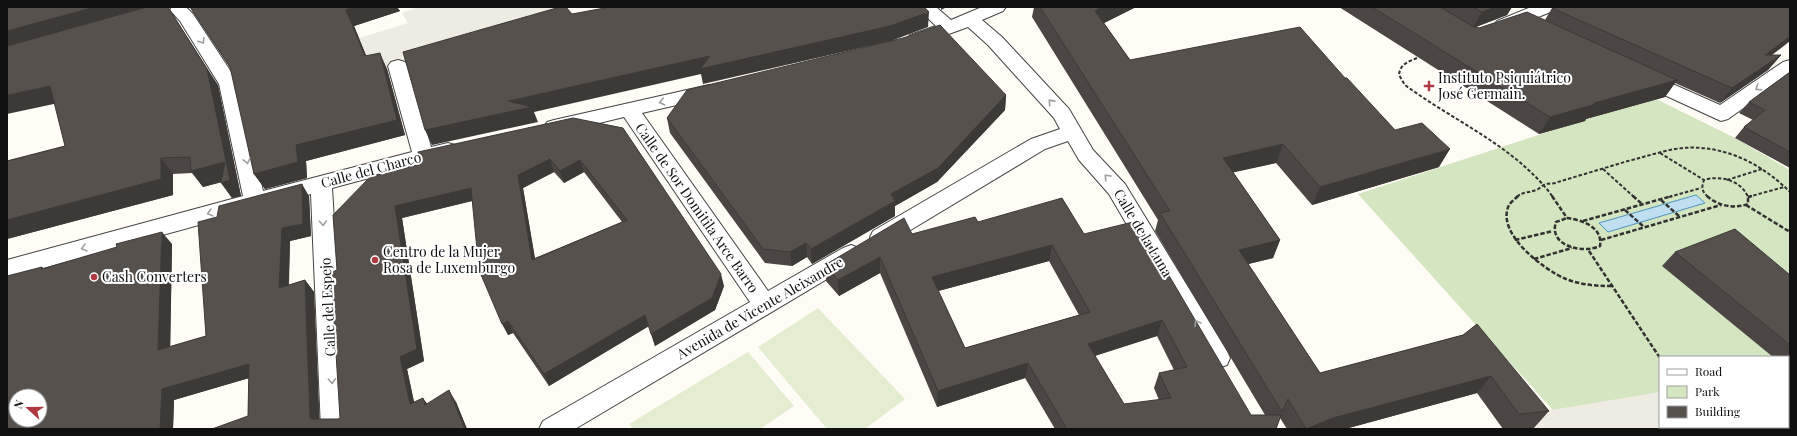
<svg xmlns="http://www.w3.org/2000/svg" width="1797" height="436" font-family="'Playfair Display',serif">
<rect width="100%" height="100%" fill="#fefcf4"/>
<!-- green -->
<path fill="#d4e5c1" d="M1656 99 1735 138 1790 170V388H1788V357H1660V406L1561 419 1358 194 1612 111Z"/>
<!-- pitch -->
<g fill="#e4edd2">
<path d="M818 308 905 399 865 429H827L758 347Z"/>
<path d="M748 352 794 406 760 429H633L629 424Z"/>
</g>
<!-- plaza -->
<g fill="#eeebe2">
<path d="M419 7H558L570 21 373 72 359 38 408 23 402 13Z"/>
<path d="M1788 371 1790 372V429H1528L1536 428 1545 411 1660 392V427H1788Z"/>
</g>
<!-- water -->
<path fill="#bfdeef" stroke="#4f93bd" d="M1696 195 1705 203 1608 232 1599 223Z"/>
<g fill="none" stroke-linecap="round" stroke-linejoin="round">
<!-- street-tunnel -->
<g stroke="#dad9d2" stroke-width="24" stroke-dasharray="24 12" stroke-linecap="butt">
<path d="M1788 408H1790"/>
<path d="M1660 429 1672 427"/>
</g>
<defs>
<g id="street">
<path d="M172 7H186L193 14 239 84 263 191 412 152 388 66 391 62 398 60 405 62 408 66 431 147 448 143 455 145 458 150 455 155 332 188 347 429H321L311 194 7 278V260L243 196 219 84 180 21 170 10Z"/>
<path d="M916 7H936L951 20 982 7H1006L1003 11 982 20 1002 37 1069 109 1093 150 1125 184 1227 351 1230 358 1227 365 1218 368 1209 365 1109 194 1079 160 1068 141 1045 149 889 243 881 245 873 243 870 237 873 231 1031 139 1060 129 1054 118 988 45 968 27 924 43 917 45 910 43 908 39 910 35 936 26Z"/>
<path d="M1531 7H1556L1553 11 1509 29 1503 31 1497 29 1494 25 1497 21Z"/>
<path d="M1790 60V75L1728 119 1721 121 1636 82 1633 78 1636 74 1643 72 1650 74 1720 105 1783 62Z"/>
<path d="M709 85 716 86 719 91 716 96 642 113 768 291 843 248 851 245 859 248 862 254 859 260 575 429H539L543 421 750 302 624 117 554 134 547 132 544 127 547 122 554 120Z"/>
<path d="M1788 409H1790V429L1779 428 1788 427Z"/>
<path d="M1723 427H1759L1758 429H1722Z"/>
</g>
</defs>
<!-- street casing -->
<use href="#street" stroke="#434343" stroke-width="2"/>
<!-- path-far1 -->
<g stroke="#323232" stroke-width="2" stroke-dasharray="3.5 2" stroke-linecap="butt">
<path d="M1417 58C1408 62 1400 64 1399 75L1405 85C1455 122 1515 146 1553 197"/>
<path d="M1660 153 1704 180"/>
<path d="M1603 169 1634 197"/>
<path d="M1727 180 1762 169"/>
<path d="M1517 197C1523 191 1529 193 1536 190 1540 189 1542 185 1546 184 1550 183 1555 184 1558 182 1581 175 1605 168 1628 161 1644 157 1659 152 1675 149 1719 142 1760 162 1790 192"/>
<path d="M1669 197 1701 188"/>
<path d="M1708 197C1702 191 1701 188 1704 180 1719 175 1741 180 1748 197"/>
<path d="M1748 197 1784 187"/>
</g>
<!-- path -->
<g stroke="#323232" stroke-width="2.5" stroke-dasharray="4.5 2" stroke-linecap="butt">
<path d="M1518 196C1515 199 1511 202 1509 205 1495 233 1544 270 1566 279 1581 285 1596 286 1612 286"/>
<path d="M1552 196 1567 218"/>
<path d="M1633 196 1642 204"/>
<path d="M1707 196C1718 206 1734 209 1748 204V196"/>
<path d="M1748 197 1752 196"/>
<path d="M1661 200 1679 216"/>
<path d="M1746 205 1790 232"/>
<path d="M1625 210 1644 227"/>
<path d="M1567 218C1582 220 1603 227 1600 246 1583 254 1548 246 1556 222Z"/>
<path d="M1583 221 1672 196"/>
<path d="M1515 240 1553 231"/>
<path d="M1601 240 1721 205"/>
<path d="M1589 251 1660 358"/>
<path d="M1534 259 1572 248"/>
</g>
<!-- street -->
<use href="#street" fill="#fff" fill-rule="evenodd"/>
</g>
<!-- wall -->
<g fill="#4b4643" fill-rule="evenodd">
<path d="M7 7 218 85 241 196 232 198 221 182 203 187 192 173 173 174V195L7 239V161L65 146 55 104Z"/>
<path d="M190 7H397L400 11 354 26 366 56 387 69 405 135 306 161 307 178 265 189 254 174 231 69Z"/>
<path d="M1034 7H1136L1104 23 1130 60 1345 78 1395 130 1439 167 1312 205 1276 163 1233 172 1280 240 1273 258 1248 264 1320 373 1463 335 1549 411 1534 428 1521 429H1503L1477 393 1345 429H1287L1280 418 1276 429H1055L1025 378 937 407 880 273 839 296 826 281 825 265 912 234 978 222 1084 234 1251 415H1265L1155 231 1158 220 1032 17ZM1049 261 1079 315 965 348 938 291ZM1157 336 1174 370 1159 373 1154 388 1159 400 1124 404 1095 356Z"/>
<path d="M1339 7H1512L1507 15 1476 27 1479 28 1545 20 1552 8 1772 55H1781L1768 70 1720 103 1675 83 1665 97 1586 119 1585 121 1539 134Z"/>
<path d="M1790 72V168L1735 138 1744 127 1753 120 1739 113 1749 102Z"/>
<path d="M1006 95 1005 110 937 182 895 206V216L812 264 807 257 792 266 765 263 670 133 667 118Z"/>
<path d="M573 118 724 286 715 310 655 346 649 326 549 386 513 333 508 335 472 201 402 218 424 361 407 369 414 402 427 404 456 402 467 429 248 416 249 378 174 400 173 429H7L42 267 45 269 172 244 170 347 206 336 217 217 309 196 311 236 290 241 289 285 305 280 314 292 319 419H338L340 418 337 270 421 164ZM554 172 564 183 584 172 622 222 535 258 523 188Z"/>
<path d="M1675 252 1790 275V371L1788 370V357H1773L1662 266Z"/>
</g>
<!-- shaded-wall -->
<g fill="#3d3937">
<path d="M93 7H161L7 50V31Z"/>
<path d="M168 7 218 85 241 196 232 198 221 183 230 180 203 187 191 171 225 162Z"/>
<path d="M356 7H397L400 11 354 26 373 72 365 56 346 10Z"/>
<path d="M921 7H925V14L929 12 928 27 891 41 703 84 701 74 534 112 538 122 432 145 425 130 508 101Z"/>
<path d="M941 7H947L941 10Z"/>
<path d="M1102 7H1136L1092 29 1095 11Z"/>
<path d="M1495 7H1512L1507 15 1473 28 1482 12Z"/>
<path d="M1790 36V41L1753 70 1765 55Z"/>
<path d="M380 53 387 69 405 135 306 161 307 178 265 189 254 174 296 145Z"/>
<path d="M1781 55 1768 70 1720 103 1732 88Z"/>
<path d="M1677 80 1665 97 1586 119 1585 121 1539 134 1550 117 1594 103Z"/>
<path d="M50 86 63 102 7 114V95Z"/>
<path d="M1006 95 1005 110 937 182 895 206V216L812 264 811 249 891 194Z"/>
<path d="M1283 144 1276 163 1217 176 1223 158Z"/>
<path d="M1450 149 1439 167 1312 205 1320 187Z"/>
<path d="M161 158 173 174V195L7 239V220Z"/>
<path d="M550 159 554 172 523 188 537 272 532 260 518 175Z"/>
<path d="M580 160 584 172 564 183 560 171Z"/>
<path d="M302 184 309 196 311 236 290 241 288 300 279 288 282 228Z"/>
<path d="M471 188 476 200 402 218 424 361 407 369 417 416 410 404 400 357 395 206Z"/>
<path d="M162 232 172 244 170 362 158 350Z"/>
<path d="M1280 240 1273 258 1232 268 1239 250Z"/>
<path d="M806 243 807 257 792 266 790 252Z"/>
<path d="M1052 245 1049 261 931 293 932 277Z"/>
<path d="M880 257V273L839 296 838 280Z"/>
<path d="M721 274 724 286 715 310 655 346 651 334Z"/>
<path d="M305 280 314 292 320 429 310 418Z"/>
<path d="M645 315 649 326 549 386 544 374Z"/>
<path d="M1162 320 1157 336 1084 359 1088 344Z"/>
<path d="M508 321 513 333 508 335 502 324Z"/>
<path d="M1028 363 1025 378 937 407 938 391Z"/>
<path d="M249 364 259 375 174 400 173 429H160L162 389Z"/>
<path d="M1491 376 1477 393 1345 429H1306L1333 418Z"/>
<path d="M449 390 456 402 467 429H465Z"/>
<path d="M423 398 431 409 425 405Z"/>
</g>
<!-- building -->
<g fill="#57514e" stroke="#3d3937" fill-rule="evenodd">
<path d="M7 7H95L7 31Z"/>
<path d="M147 7H168L207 69 230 180 221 183 225 162 191 171 190 157 161 158V179L7 220V161L65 146 50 86 7 95V46Z"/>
<path d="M190 7H356L346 10 365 56 380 53 397 120 296 145 298 162 254 174 230 67Z"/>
<path d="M560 7H566L572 14 610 7H924L929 12 890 26 700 69 710 56 508 101 532 107 425 130 403 52Z"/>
<path d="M1040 7H1102L1095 11 1130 60 1300 27 1345 78H1347L1395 130 1422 123 1450 149 1320 187 1283 144 1223 158 1280 240 1239 250 1320 373 1463 335 1477 324 1549 411 1519 414 1491 376 1333 418 1306 429 1288 399 1282 412 1160 213 1170 211Z"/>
<path d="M1372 7H1440L1472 26 1479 28 1527 12 1677 80 1594 103 1596 104 1550 117Z"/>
<path d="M1473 7H1495L1482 12Z"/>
<path d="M1553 7H1790V36L1765 55H1781L1732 88 1552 8Z"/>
<path d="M940 25 1006 95 938 168 891 194 895 201 811 249 806 243 790 252 763 249 667 118 687 90 903 38Z"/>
<path d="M1790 72V152L1744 127 1765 110 1749 102Z"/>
<path d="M573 118 623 128 721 274 712 298 651 334 645 315 544 374 508 321 502 324 479 270 471 188 395 206 417 349 400 357 410 404 423 398 425 405 449 390 465 429H212L248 416 249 364 162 389 160 429H7V276L42 267V269L117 247 116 244 162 232 158 350 206 336 198 222 217 217 219 206 302 184 303 224 282 228 279 288 305 280 310 418 312 419H338L340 418 331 272 337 270 333 215 371 176 421 164 418 152ZM550 159 560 171 580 160 627 220 532 260 518 175ZM16 396H40V420H16Z"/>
<path d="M1062 198 1084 234 1137 221 1251 415H1281L1276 429H1067L1028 363 938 391 880 257 838 280 825 265 904 218 912 234 975 217 978 222ZM1052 245 1090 312 965 348 932 277ZM1162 320 1187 367 1159 373 1171 398 1124 404 1088 344Z"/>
<path d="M1735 229 1790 275V345L1675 252Z"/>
</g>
<!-- one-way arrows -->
<defs><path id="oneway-chevron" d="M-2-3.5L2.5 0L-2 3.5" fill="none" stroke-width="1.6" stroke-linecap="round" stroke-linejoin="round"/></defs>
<g stroke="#9f9f9f">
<use href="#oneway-chevron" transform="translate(202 41) rotate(58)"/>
<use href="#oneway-chevron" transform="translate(1758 88) rotate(146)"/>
<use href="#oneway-chevron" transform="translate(662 102) rotate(167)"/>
<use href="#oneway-chevron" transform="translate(1051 102) rotate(-132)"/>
<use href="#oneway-chevron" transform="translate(247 161) rotate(77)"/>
<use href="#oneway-chevron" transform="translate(1107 177) rotate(-133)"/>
<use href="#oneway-chevron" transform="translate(210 213) rotate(165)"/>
<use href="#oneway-chevron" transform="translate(323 223) rotate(87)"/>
<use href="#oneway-chevron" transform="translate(84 248) rotate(165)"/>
<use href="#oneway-chevron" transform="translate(1197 323) rotate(-120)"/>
<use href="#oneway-chevron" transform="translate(332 381) rotate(87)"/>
</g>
<!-- markers -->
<g fill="#af3941" stroke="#fff" stroke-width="1.5">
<path d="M1427 80h4v4h4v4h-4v4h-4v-4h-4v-4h4z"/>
<circle cx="375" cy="260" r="4"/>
<circle cx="94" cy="277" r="4"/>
</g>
<g text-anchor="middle" stroke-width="4" stroke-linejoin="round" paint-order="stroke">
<!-- poi labels -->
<g font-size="14" fill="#101010" stroke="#fff" text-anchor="start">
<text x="1438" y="83">Instituto Psiquiátrico<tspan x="1438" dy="16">José Germain.</tspan></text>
<text x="383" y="257">Centro de la Mujer<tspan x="383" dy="16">Rosa de Luxemburgo</tspan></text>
<text x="102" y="282">Cash Converters</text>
</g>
<!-- street labels -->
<g font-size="14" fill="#101010" stroke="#fff">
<text transform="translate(371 170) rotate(-15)" y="5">Calle del Charco</text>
<text transform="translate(697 208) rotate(55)" y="5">Calle de Sor Domitila Arce Barro</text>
<text transform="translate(1143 233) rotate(59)" y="5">Calle de la Luna</text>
<text transform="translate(328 307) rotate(-93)" y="5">Calle del Espejo</text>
<text transform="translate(760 308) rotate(-30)" y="5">Avenida de Vicente Aleixandre</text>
</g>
</g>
<!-- border -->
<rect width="1797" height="436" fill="none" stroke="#101010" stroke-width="16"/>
<!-- legend -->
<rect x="1659" y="356" width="130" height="72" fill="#ffffff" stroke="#9f9f9f"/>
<rect x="1667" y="369" width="20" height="6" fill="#ffffff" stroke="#9f9f9f"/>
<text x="1695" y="376" font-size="12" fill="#101010">Road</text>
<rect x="1667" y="386" width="20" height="12" fill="#d4e5c1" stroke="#9f9f9f"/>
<text x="1695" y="396" font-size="12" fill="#101010">Park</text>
<rect x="1667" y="406" width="20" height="12" fill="#57514e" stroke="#9f9f9f"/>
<text x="1695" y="416" font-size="12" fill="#101010">Building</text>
<!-- north arrow -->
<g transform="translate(28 408) rotate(291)"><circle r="19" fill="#ffffff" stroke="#9f9f9f"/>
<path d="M0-3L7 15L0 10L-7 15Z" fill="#af3941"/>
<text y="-6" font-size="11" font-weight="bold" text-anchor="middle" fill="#101010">N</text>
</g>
</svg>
